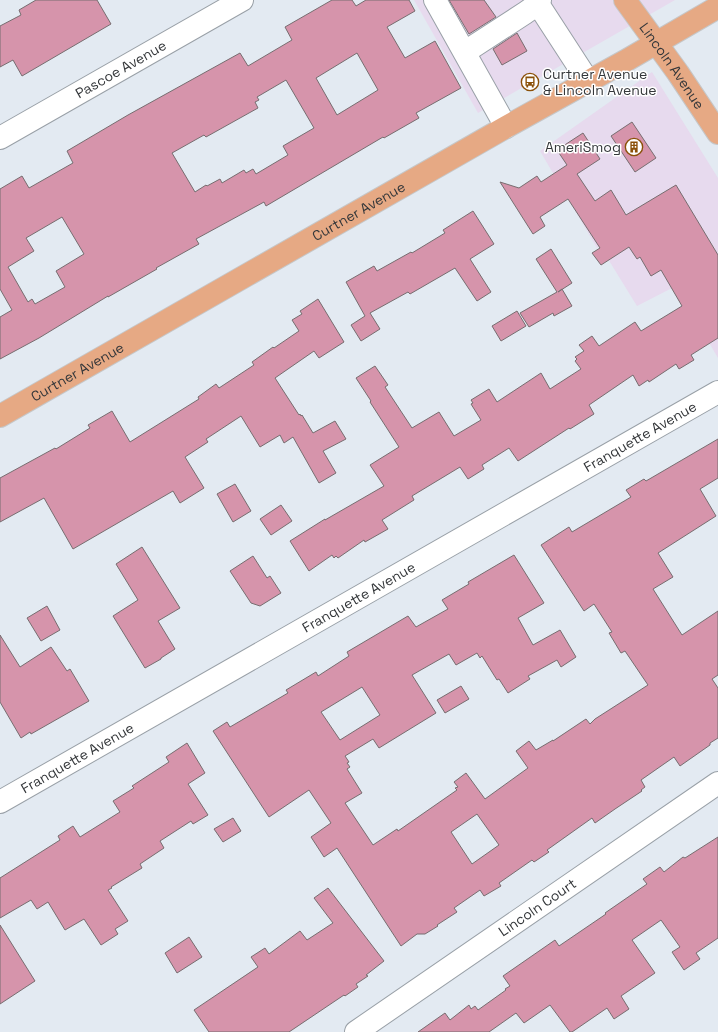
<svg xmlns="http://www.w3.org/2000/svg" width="718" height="1032" font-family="'Space Grotesk',sans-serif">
<rect width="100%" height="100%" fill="#e3eaf2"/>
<!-- commercial -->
<g fill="#e7daee">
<path d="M414 0H675L478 113Z"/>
<path d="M652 72 718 178V358L676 286 637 306 600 246 597 248 540 151Z"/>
</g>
<!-- building -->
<g fill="#d694ab" stroke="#776d70" fill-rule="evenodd">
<path d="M36 0H97L111 24 22 76 13 60 0 67V26L21 15 19 10Z"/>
<path d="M332 0H352L356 6 366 0H409L415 11 387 27 405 58 435 41 461 88 416 113 419 118 384 138 383 137 266 206 264 202 196 239 199 244 156 268 157 269 108 297V296L39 338 0 359V317L12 310 0 289V189L22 176 29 188 73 163 67 151 128 115 240 53 248 66 292 40 285 27ZM357 53 378 90 337 115 316 78ZM286 80 314 128 283 146 288 155 256 174 253 169 246 173 244 170 222 183 220 179 207 186 206 185 195 192 172 153 204 135 206 137 258 108 255 102 259 100 257 97ZM62 217 84 254 56 271 65 287 35 304 32 299 28 302 8 267 34 251 26 238Z"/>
<path d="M449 0H484L496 17 469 34Z"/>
<path d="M517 33 527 51 502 65 493 49Z"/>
<path d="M632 122 656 158 635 172 611 136Z"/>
<path d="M583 133 600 159 577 174 595 201 611 190 626 215 676 185 718 255V338L691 355 694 360 679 369 676 364 649 382 648 380 639 386 633 375 589 405 594 414 570 429 569 428 518 461 509 448 482 465 484 469 468 479 460 467 412 496 414 500 382 520 388 529 365 542 364 540 338 558 336 556 334 558 332 555 309 571 290 541 325 519V520L384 486 370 465 399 447 370 402 371 401 356 378 375 366 388 385 385 387 412 428 439 412 454 436 481 420 471 404 473 403 471 400 489 389 497 402 541 373 550 389 581 369 575 361 577 359 575 357 584 351 579 345 592 336 599 346 635 322 641 331 682 306 661 270 651 276 640 257 637 259 629 247 601 265 592 253 600 248 568 199 540 217 545 226 533 234 500 182 519 188 537 176 541 182 567 165 557 150Z"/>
<path d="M473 211 494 244 470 259 491 292 477 301 455 268 410 294 408 292 370 313 380 329 361 341 351 325 365 316 346 282 374 266 377 271 411 252 412 253 445 233 443 230Z"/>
<path d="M551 249 572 283 558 292 562 289 572 306 554 316 553 313 529 327 520 313 557 292 536 259Z"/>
<path d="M318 299 344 342 319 358 314 351 275 378 299 415 300 414 301 416 302 415 313 433 335 421 346 439 323 451 336 473 319 483 293 437 284 443 280 435 260 447 241 416 206 439 208 442 185 457 204 488 180 503 173 491 73 549 44 498 0 522V478L55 448 56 449 90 428 88 425 112 411 130 442 199 399 198 397 216 384 219 388 254 365 252 362 273 347 274 348 299 331 292 320 302 314 300 311Z"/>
<path d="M517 311 526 326 501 341 492 326Z"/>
<path d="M718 439V478L700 489 716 516 658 553 673 577 653 589 682 635 718 611V675L712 679 718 688V738L710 743V745L680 766 674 757 641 780 645 787 641 790 642 791 615 809 595 823 592 818 547 850 549 852 534 862 532 860 499 883 501 886 484 896 480 890 454 908 457 912 437 925 438 926 425 934H417L401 946 337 848 324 857 311 837 331 823 309 790 269 817 213 731 227 722 230 727 288 693 286 690 316 672 318 676 349 656 347 652 408 616 416 627 448 609 442 600 469 584 468 582 514 555 544 603 518 618 533 645 560 630 576 657 561 667 557 660 528 676 530 679 508 693 499 679 497 680 482 656 480 658 477 653 456 665 449 654 412 675 436 713 379 748 373 739 345 756 349 762 347 763 350 767 347 769 362 793 345 803 373 845 397 829 398 831 457 790 455 788 458 787 454 782 466 773 485 799 528 768 516 751 529 741 536 750 553 740V741L586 719 590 724 595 719 648 685 625 651 621 653 609 633 612 632 594 604 584 611 541 545 569 527 572 532 631 497 626 490 644 479 646 481ZM362 687 380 715 340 740 321 712ZM477 814 499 845 472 864 451 832Z"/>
<path d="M235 484 251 511 233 522 217 494Z"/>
<path d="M281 505 292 521 271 535 260 519Z"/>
<path d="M142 547 180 608 158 621 175 649 161 658V659L145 668 113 616 138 600 116 564Z"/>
<path d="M253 556 267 578 270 576 281 593 260 606 251 603 230 571Z"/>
<path d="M47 606 60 630 41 641 27 618Z"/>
<path d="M0 635 20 667 51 647 67 671 70 669 89 701 31 734 30 732 21 738 0 702Z"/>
<path d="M461 686 469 699 445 713 437 700Z"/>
<path d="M187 743 205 773 188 784 208 815 193 824 191 821 160 841 164 848 140 864 142 868 111 887 112 888 108 890 128 921 115 929 118 934 101 945 84 919 65 930 48 902 37 909 31 900 0 918V878L60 840 58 836 73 826 80 837 120 812 113 801 134 788 132 786 169 762 166 757Z"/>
<path d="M233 818 241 831 223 842 214 829Z"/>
<path d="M718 837V938L696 953 700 959 684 970 672 952 680 947 661 920 632 940 655 973 621 996 629 1009 614 1019 607 1008 572 1032H570L550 1005 524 1023 516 1013 489 1032H418L445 1013 450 1020 469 1005 471 1009 475 1006 478 1010 506 990 505 989 510 986 503 976 555 940 559 946 606 914 605 913 647 884 643 879 660 867 664 872 683 857 685 858Z"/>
<path d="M328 888 384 961 366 975 368 976 356 984 358 987 345 996 344 995 289 1032H209L194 1010 258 967 251 957 265 948 269 954 300 931 307 940 333 923 314 898Z"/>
<path d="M0 925 35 981 0 1004Z"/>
<path d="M189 937 202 957 177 973 165 953Z"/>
</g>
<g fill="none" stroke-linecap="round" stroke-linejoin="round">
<defs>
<g id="minor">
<path d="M435 0 506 127"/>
<path d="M538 4 588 81"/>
<path d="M465 52 525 13 538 4 540 0"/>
<path id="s1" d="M0 138 242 0"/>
<path id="s2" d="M0 802 718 392"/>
<path id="s3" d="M356 1032 718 783"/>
</g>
<g id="major">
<path id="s4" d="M625 0 678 73 718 133"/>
<path id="s5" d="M0 416 506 127 627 60 718 7"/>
</g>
</defs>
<!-- minor casing -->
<use href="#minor" stroke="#99a0a7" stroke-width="24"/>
<!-- major casing -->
<use href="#major" stroke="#c6c7c8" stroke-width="24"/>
<!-- minor -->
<use href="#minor" stroke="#fff" stroke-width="22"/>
<!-- major -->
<use href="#major" stroke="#e6a984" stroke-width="22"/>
</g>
<!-- icons -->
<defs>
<symbol id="bus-ring" viewBox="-11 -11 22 22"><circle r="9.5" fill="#fff" stroke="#8a5008" stroke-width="1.5"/><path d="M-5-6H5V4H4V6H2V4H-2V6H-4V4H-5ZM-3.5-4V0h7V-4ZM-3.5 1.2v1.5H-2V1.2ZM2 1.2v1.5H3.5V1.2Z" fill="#8a5008"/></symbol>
<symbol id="building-ring" viewBox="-11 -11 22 22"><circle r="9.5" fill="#fff" stroke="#8a5008" stroke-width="1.5"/><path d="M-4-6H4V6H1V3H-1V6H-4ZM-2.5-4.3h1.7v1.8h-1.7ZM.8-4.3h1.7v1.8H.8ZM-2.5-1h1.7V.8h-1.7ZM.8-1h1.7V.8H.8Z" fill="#8a5008"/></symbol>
</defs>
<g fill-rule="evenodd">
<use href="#bus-ring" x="520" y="72" width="20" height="20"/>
<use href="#building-ring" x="624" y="137" width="20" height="20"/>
</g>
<g text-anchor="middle" stroke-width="3" stroke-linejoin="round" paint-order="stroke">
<!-- street labels -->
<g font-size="14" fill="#34373a" stroke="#fff">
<text dy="5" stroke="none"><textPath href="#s4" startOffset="81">Lincoln Avenue</textPath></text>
<text dy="5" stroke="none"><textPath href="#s1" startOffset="139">Pascoe Avenue</textPath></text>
<text dy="5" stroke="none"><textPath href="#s5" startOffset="413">Curtner Avenue</textPath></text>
<text dy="5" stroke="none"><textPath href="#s5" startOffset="89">Curtner Avenue</textPath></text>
<text dy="5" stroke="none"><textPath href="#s2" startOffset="737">Franquette Avenue</textPath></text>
<text dy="5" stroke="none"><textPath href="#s2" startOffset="413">Franquette Avenue</textPath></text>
<text dy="5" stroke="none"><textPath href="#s2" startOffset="89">Franquette Avenue</textPath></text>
<text dy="5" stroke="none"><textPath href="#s3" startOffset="220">Lincoln Court</textPath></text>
</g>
<!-- poi labels -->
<g font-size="14" fill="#34373a" stroke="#fff" text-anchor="start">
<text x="543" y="79">Curtner Avenue<tspan x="543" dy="16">&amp; Lincoln Avenue</tspan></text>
<text x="621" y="152" text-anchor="end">AmeriSmog</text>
</g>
</g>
</svg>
